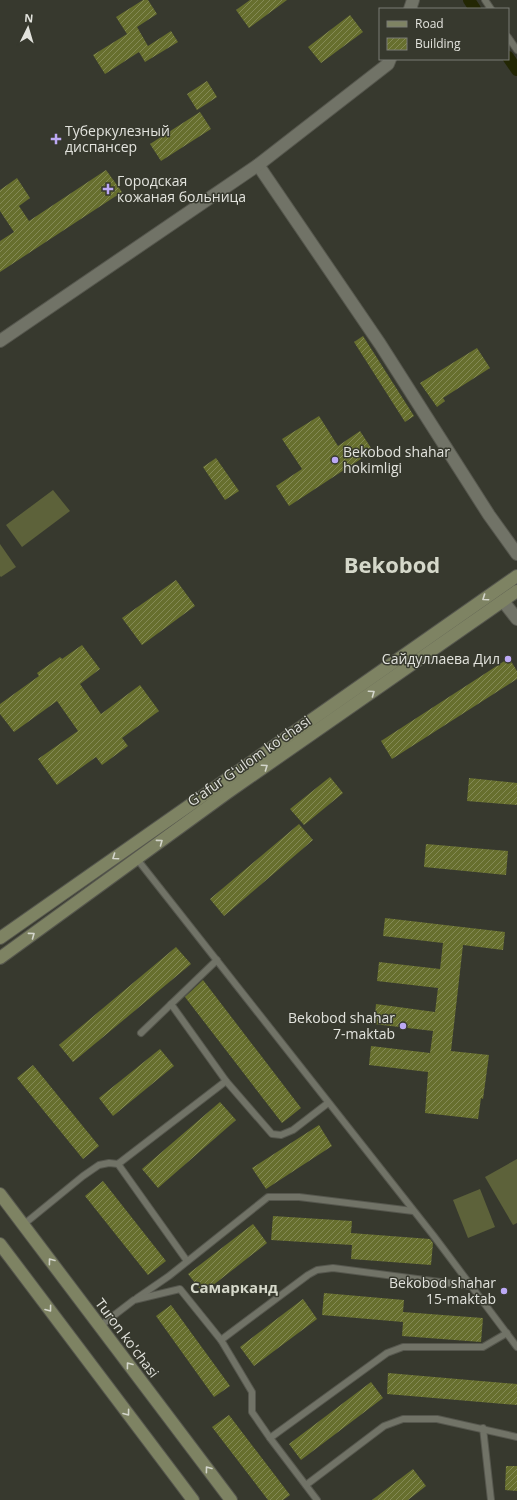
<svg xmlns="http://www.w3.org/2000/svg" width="517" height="1500" font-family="'Open Sans',sans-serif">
<defs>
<pattern id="building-hatch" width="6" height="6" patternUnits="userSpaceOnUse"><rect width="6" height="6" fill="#676f2e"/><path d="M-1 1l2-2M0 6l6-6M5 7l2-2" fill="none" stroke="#848a56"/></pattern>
</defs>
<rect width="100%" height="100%" fill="#37392e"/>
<!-- pitch -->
<g fill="#5d623a">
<path d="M53 490 70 511 22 547 6 525Z"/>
<path d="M0 544 16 567 1 577 0 576Z"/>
<path d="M517 1159V1223L513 1225 485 1177Z"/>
<path d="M480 1189 495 1227 468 1238 453 1200Z"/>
</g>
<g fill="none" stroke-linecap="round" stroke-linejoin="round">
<!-- canal -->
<g stroke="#232704" stroke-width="12">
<path d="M469 0 475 9"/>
<path d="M508 57 517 70"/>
</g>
</g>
<!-- building -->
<g fill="url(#building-hatch)">
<path d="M143 0H148L157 14 137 27 148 46 171 31 178 42 145 62 139 52 105 74 93 55 127 34 116 17Z"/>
<path d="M250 0H287L249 28 236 10Z"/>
<path d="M350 15 363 32 321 63 308 47Z"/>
<path d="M207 81 217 97 197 110 187 94Z"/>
<path d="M200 112 211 129 161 161 150 144Z"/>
<path d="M106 170 122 192 0 272V241L14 232 0 211V190L17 178 30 198 19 206 29 221Z"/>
<path d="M363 336 414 416 405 422 354 342Z"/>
<path d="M477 348 490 368 443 398 445 401 437 407 420 383Z"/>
<path d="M319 416 338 446 360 431 373 451 289 506 276 486 302 469 282 439Z"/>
<path d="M216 458 239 491 225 500 203 467Z"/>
<path d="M176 580 195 606 142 645 122 618Z"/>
<path d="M82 645 100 669 80 684 101 714 140 685 159 711 122 738 128 746 102 765 96 757 57 785 38 759 78 731 57 701 14 732 0 714V704L39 676 37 673 60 657 62 659Z"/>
<path d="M509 658 517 671V679L392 759 381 741Z"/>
<path d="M330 777 343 793 304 825 290 809Z"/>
<path d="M469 778 517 783V805L467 801Z"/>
<path d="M299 824 313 840 224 916 210 899Z"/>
<path d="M426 844 508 851 506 875 424 867Z"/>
<path d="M385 918 505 932 503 950 463 945 451 1051 489 1055 483 1099 481 1098 478 1119 425 1113 428 1072 369 1065 371 1046 430 1053 433 1031 374 1024 376 1004 435 1012 438 988 377 981 379 962 440 969 443 943 383 936Z"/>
<path d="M176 947 191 964 73 1062 59 1045Z"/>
<path d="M203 980 301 1108 282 1123 185 997Z"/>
<path d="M160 1049 174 1066 113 1116 99 1098Z"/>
<path d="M33 1065 99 1146 83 1159 17 1078Z"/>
<path d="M220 1102 236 1120 158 1188 142 1169Z"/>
<path d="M319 1125 332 1146 266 1189 252 1168Z"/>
<path d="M103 1181 166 1261 148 1275 85 1196Z"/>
<path d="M273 1216 352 1221 351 1233 430 1239 433 1243 431 1265 351 1259 352 1245 271 1240Z"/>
<path d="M253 1224 267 1243 203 1293 188 1274Z"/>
<path d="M324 1293 404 1300 403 1312 483 1318 481 1342 402 1336 403 1322 322 1315Z"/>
<path d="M303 1299 317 1319 254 1366 240 1347Z"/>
<path d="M171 1305 230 1386 214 1397 156 1316Z"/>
<path d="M388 1373 517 1384V1405L387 1394Z"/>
<path d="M371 1382 383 1398 301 1460 289 1444Z"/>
<path d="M229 1415 290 1495 283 1500H268L212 1427Z"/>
<path d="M506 1466H517V1491L505 1490Z"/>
<path d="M413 1469 426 1486 408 1500H372Z"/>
</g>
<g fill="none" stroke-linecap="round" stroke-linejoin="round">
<defs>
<g id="lane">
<path d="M485 0 491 9"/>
<path d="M508 37 517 50"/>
<path d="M137 859 433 1235 517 1347"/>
<path d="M171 1004 226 1081 272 1134 281 1135 293 1130 328 1103"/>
<path d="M141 1033 217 960"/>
<path d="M118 1164 187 1261"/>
<path d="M23 1225 83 1176 99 1165 109 1163 118 1164 226 1081"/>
<path d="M137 1298 169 1276 268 1197H299L413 1211"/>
<path d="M100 1326 134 1300 180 1289 221 1340 252 1392V1412L270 1438 317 1500"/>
<path d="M221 1340 308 1275 317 1270 333 1268 471 1286"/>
<path d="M483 1428 491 1500"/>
<path d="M270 1438 387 1353 403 1347H483L507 1333"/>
<path d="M306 1485 384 1426 403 1419H437L517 1437"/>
</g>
<g id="street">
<path d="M410 9 413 0"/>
<path d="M258 165 380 344 489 515 517 554"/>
<path d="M0 341 258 165 388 64 390 59"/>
<path d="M503 601 517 619"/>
</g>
<g id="secondary">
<path d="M0 938 517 576"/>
<path d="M0 958 227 793 517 591"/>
<path d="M0 1194 231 1500"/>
<path d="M0 1244 193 1500"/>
</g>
</defs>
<!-- lane casing -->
<use href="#lane" stroke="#56574e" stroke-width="8"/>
<!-- street casing -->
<use href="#street" stroke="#56574e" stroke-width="14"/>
<!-- secondary casing -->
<use href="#secondary" stroke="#56574e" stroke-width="14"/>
<!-- lane -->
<use href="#lane" stroke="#717367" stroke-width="6"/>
<!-- street -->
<use href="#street" stroke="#717367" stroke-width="12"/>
<!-- secondary -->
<use href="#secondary" stroke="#7e8363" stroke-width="12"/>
</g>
<!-- one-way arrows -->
<defs><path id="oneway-chevron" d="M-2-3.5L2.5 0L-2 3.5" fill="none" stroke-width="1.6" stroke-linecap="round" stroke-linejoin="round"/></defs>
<g stroke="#d3d5cb">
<use href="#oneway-chevron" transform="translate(485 598) rotate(145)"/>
<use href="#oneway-chevron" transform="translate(372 693) rotate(-35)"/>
<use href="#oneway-chevron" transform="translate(265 767) rotate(-35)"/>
<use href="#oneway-chevron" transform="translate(160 842) rotate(-36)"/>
<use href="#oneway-chevron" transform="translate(115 857) rotate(145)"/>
<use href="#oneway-chevron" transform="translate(32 935) rotate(-36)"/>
<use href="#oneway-chevron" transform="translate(51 1261) rotate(-127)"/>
<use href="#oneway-chevron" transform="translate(49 1309) rotate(53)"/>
<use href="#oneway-chevron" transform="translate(129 1365) rotate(-127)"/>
<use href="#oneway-chevron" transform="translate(127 1413) rotate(53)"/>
<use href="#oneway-chevron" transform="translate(208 1469) rotate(-127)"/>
</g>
<!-- markers -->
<g fill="#bca9f5" stroke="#37392e" stroke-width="1.5">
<path d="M54 133h4v4h4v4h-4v4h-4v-4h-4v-4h4z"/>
<path d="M106 183h4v4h4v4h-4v4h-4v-4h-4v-4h4z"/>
<circle cx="335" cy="460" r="4"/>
<circle cx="508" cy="659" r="4"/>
<circle cx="403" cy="1026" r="4"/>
<circle cx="504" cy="1291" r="4"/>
</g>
<g text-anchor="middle" stroke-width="3" stroke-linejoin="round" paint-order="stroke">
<!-- poi labels -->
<g font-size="14" fill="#e2e3dd" stroke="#37392e" text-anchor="start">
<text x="65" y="136">Туберкулезный<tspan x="65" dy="16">диспансер</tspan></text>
<text x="117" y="186">Городская<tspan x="117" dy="16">кожаная больница</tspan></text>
<text x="343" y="457">Bekobod shahar<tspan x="343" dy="16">hokimligi</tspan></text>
<text x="500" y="664" text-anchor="end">Сайдуллаева Дил</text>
<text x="395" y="1023" text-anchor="end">Bekobod shahar<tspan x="395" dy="16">7-maktab</tspan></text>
<text x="496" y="1288" text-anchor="end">Bekobod shahar<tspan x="496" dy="16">15-maktab</tspan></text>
</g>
<!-- street labels -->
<g font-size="14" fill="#e2e3dd" stroke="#37392e">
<text transform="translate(249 761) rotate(-35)" y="5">Gʻafur Gʻulom koʻchasi</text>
<text transform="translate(127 1338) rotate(53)" y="5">Turon ko'chasi</text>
</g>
<!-- neighbourhood labels -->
<g font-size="15" font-weight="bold" fill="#d5d8ca" stroke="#37392e">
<text x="234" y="1293">Самарканд</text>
</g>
<!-- town labels -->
<g font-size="22" font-weight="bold" fill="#d5d8ca" stroke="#37392e">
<text x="392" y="573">Bekobod</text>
</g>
</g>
<!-- legend -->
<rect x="379" y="8" width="130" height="52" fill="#37392e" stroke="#7b7d74"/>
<rect x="387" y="21" width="20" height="6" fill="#7e8363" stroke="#7b7d74"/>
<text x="415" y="28" font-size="12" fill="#e2e3dd">Road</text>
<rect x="387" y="38" width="20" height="12" fill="url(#building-hatch)" stroke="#7b7d74"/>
<text x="415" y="48" font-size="12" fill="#e2e3dd">Building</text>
<!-- north arrow -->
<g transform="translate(28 28) rotate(5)" stroke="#37392e" stroke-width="3" paint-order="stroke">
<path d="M0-3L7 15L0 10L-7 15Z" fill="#e2e3dd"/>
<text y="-6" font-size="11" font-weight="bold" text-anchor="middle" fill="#e2e3dd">N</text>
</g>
</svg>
